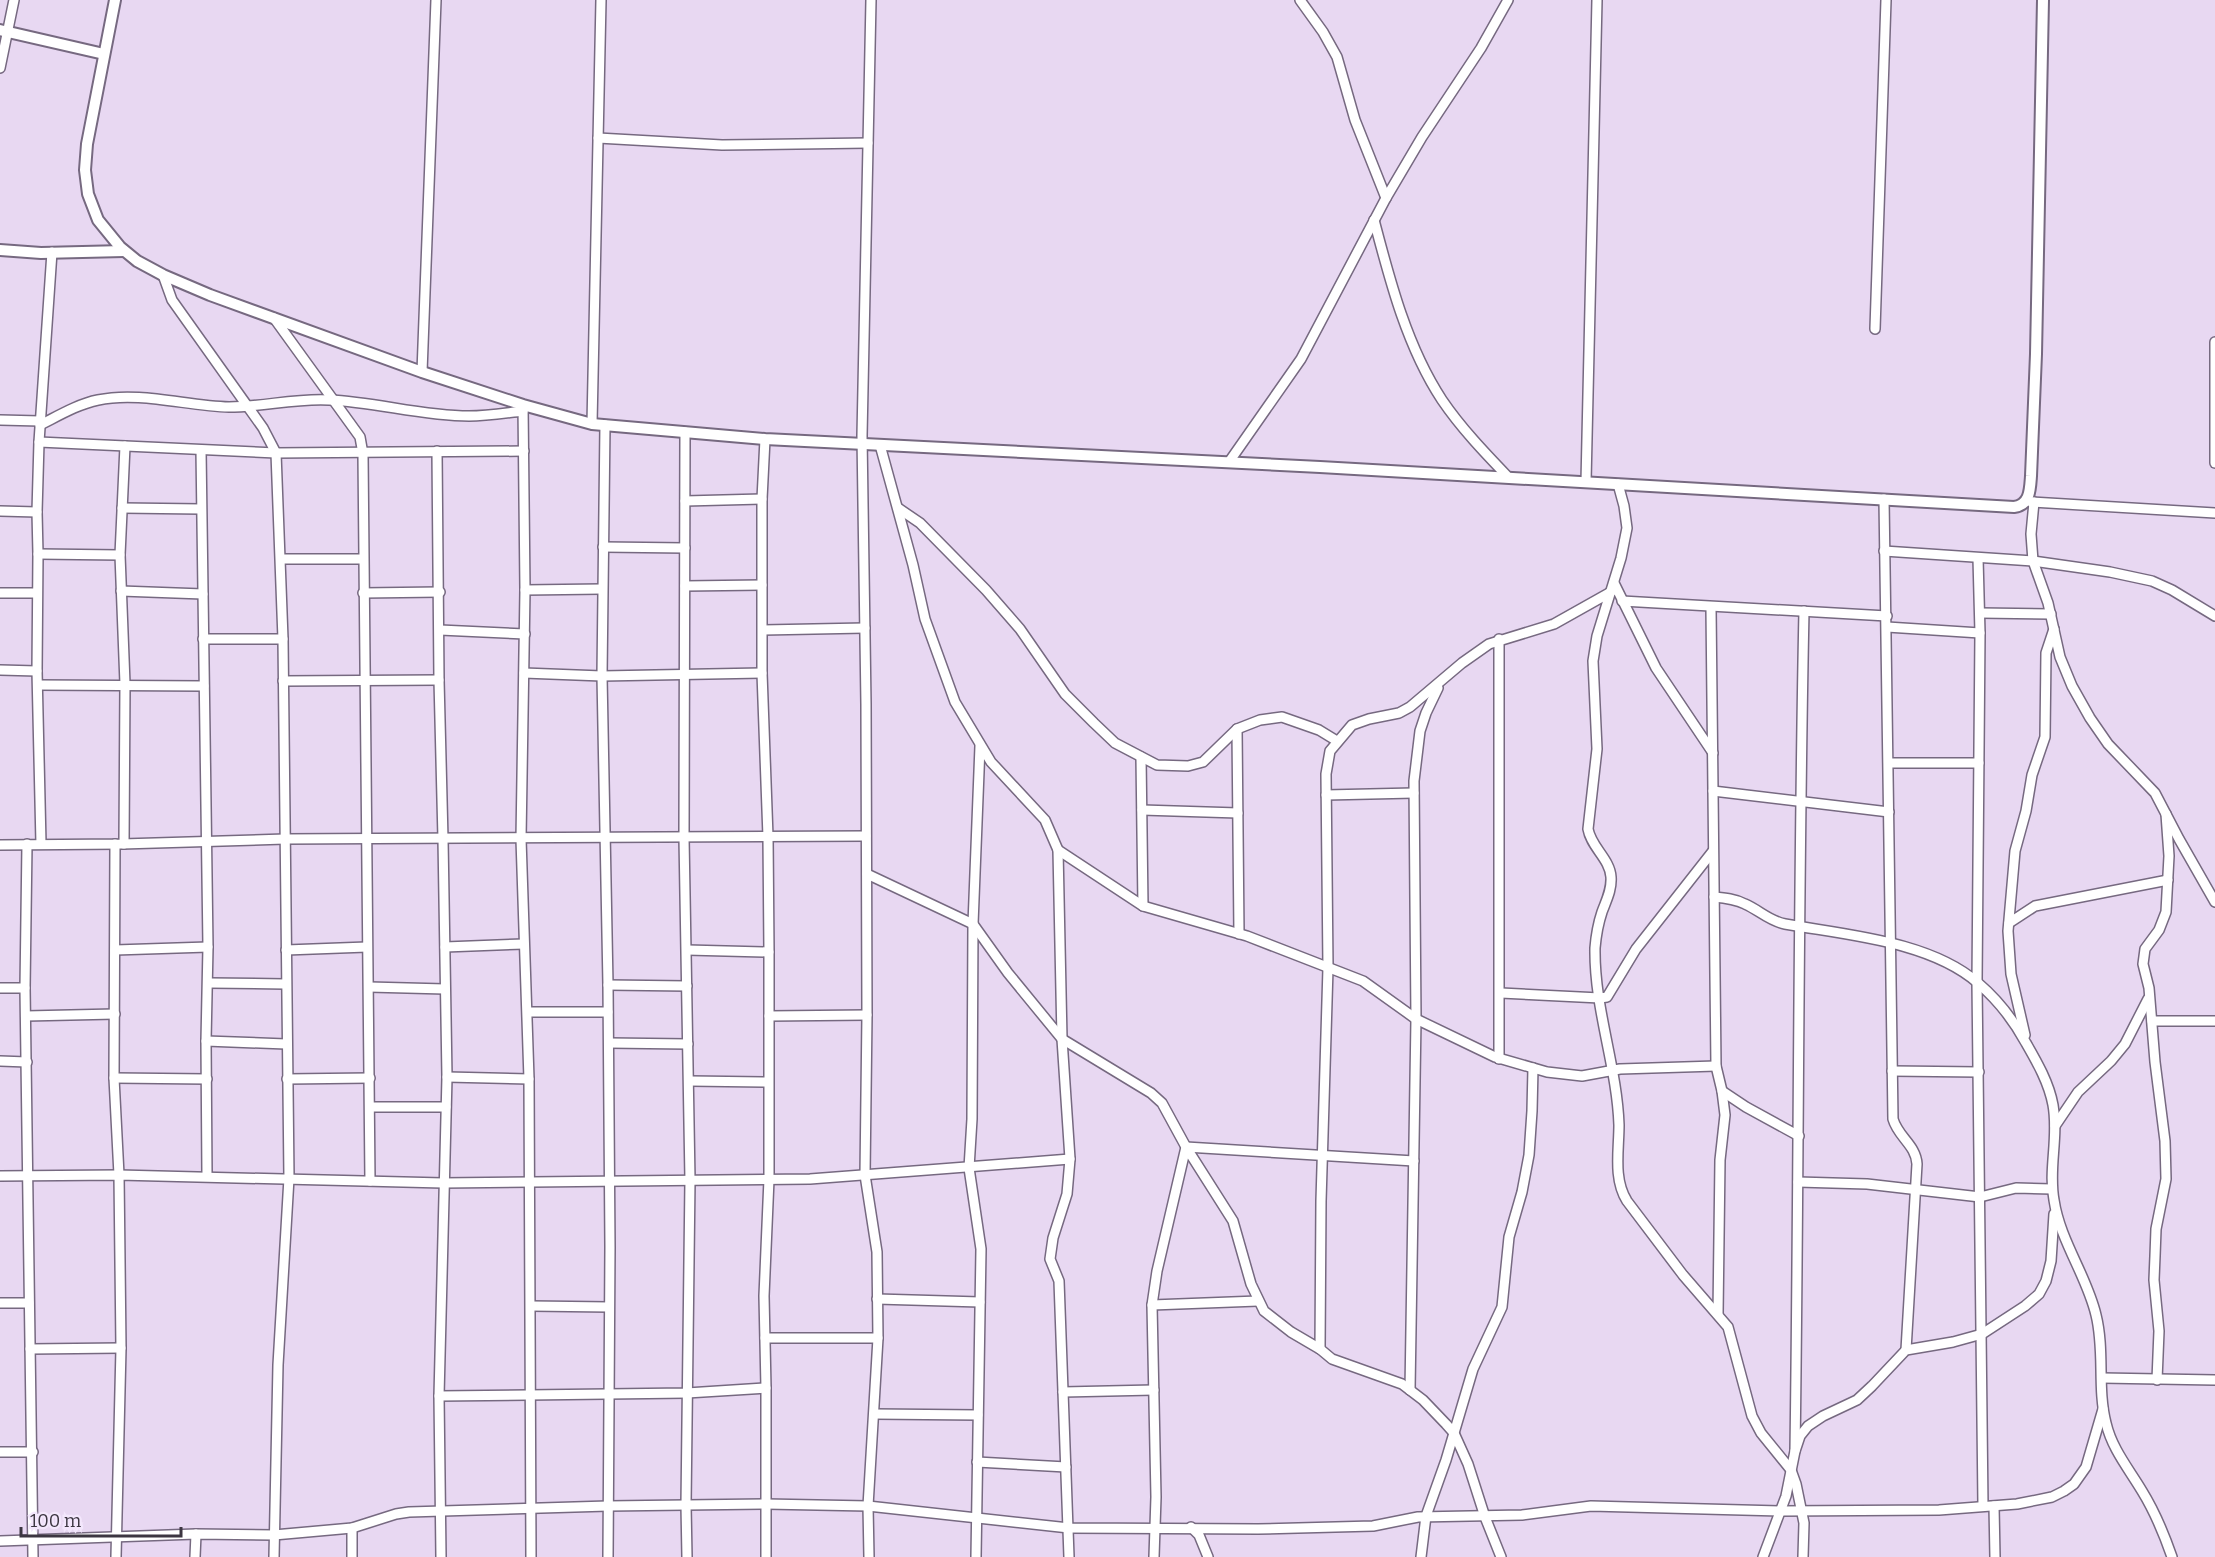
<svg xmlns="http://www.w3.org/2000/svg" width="2215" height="1557" font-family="Bitter,serif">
<rect width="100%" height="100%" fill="#e8d8f2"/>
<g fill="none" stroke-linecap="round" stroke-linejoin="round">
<defs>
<g id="minor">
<path d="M1300 0 1323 32 1337 57 1355 120 1386 198"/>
<path d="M0 68 14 0"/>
<path d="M598 138 722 145 868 143"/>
<path d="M1374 220C1390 281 1407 347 1442 400 1461 428 1485 453 1508 477"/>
<path d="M163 275 172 300 263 428 276 453 283 639 289 1178 278 1365 274 1557"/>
<path d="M274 318 360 437 363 454 370 1181"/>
<path d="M1875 329 1886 0"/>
<path d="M2215 342V463"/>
<path d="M422 372 436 0"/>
<path d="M523 405 525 590 521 839 529 1079 531 1557"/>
<path d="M0 420 40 421"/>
<path d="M592 424 601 0"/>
<path d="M40 425C58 416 78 404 98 400 139 391 187 406 229 407 263 407 295 398 329 400 376 402 422 416 469 416 487 416 505 413 523 411"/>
<path d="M605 425 602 676 608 985 610 1247 608 1557"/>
<path d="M685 432 684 838 690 1180 686 1505 687 1557"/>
<path d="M765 439 762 499V673L768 837 769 952V1179L764 1296 766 1388V1557"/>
<path d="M39 442 276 453 524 451"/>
<path d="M880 445 913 565 925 619 955 702 991 762 1045 820 1058 850 1062 1039 1070 1159 1067 1194 1053 1238 1050 1259 1059 1281 1069 1557"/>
<path d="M201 450 208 947 206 1041 207 1176"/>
<path d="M437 451 439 680 443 839 447 1077 439 1396 441 1557"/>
<path d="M1229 462 1301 359 1386 198 1422 137 1481 48 1508 0"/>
<path d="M1586 482 1597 0"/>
<path d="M1618 484 1624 506 1627 528 1621 558 1597 636 1593 661 1597 749 1588 829C1591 847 1610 859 1611 877 1612 890 1606 901 1602 912 1598 924 1596 936 1595 948 1594 1008 1617 1066 1619 1125 1619 1150 1613 1179 1627 1201L1683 1275 1728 1327 1752 1416 1761 1433 1791 1470 1796 1484 1804 1523 1803 1557"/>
<path d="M1884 499 1893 1119C1898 1137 1916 1145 1917 1164L1906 1350"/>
<path d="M685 501 762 499"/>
<path d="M2031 502 2215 513"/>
<path d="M2034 502 2031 534 2033 561 2048 603 2060 657 2072 686 2090 718 2108 744 2155 793 2179 839 2215 902"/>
<path d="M122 508 201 509"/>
<path d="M898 508 920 523 986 590 1020 629 1065 694 1094 723 1115 743 1157 765 1188 766 1203 762 1237 729 1260 720 1282 717 1319 730 1337 741"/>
<path d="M0 511 37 512"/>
<path d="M603 547 685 548"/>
<path d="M1884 551 2033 561 2110 572 2152 581 2172 590 2215 616"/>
<path d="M38 554 120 555"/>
<path d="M1978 558 1980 633 1977 982 1983 1506"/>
<path d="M281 559H363"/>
<path d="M1614 583 1656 668 1713 753"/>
<path d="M685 586 762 585"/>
<path d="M525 590 602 589"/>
<path d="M121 591 203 594"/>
<path d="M0 593H37"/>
<path d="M363 593 440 592"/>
<path d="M1622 601 1887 616"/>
<path d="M1711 608 1716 1066 1722 1091 1725 1115 1720 1160 1718 1314"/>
<path d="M1980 613 2051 614"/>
<path d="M1887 627 1980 633"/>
<path d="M440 630 525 634"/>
<path d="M763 630 865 628"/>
<path d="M203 639H283"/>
<path d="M1499 639V1059"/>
<path d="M0 670 37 671"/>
<path d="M524 673 602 676 762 673"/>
<path d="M283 681 439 680"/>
<path d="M38 685 204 686"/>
<path d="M1237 729 1239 934"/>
<path d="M1141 757 1143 906"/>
<path d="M1889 763H1979"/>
<path d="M1713 791 1889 812"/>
<path d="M1326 795 1414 793"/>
<path d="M1142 810 1238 813"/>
<path d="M27 844 25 988 33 1557"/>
<path d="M41 844 37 671 38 554 37 512 39 442 52 252"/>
<path d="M115 844 114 1078 119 1175 121 1348 116 1557"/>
<path d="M124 844 125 684 120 555 125 446"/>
<path d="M0 845 122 844 285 839 866 836"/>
<path d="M1058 850 1143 906 1247 936 1363 981 1416 1019 1495 1057 1547 1072 1582 1076 1620 1069 1716 1066"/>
<path d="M867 874 973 924 1008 973 1062 1039 1151 1093 1162 1103 1186 1147 1233 1221 1251 1284 1264 1311 1291 1332 1320 1349 1332 1359 1402 1384 1423 1400 1446 1424 1454 1433 1468 1464 1485 1517 1501 1557"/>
<path d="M1714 897C1725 898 1735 899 1745 904 1759 910 1769 921 1785 924 1846 935 1930 941 1978 983 1998 1000 2014 1021 2026 1043 2037 1062 2049 1083 2053 1105 2059 1137 2048 1169 2054 1200 2060 1241 2087 1276 2096 1315 2105 1351 2097 1388 2106 1423 2112 1449 2129 1469 2142 1491 2155 1512 2164 1534 2172 1557"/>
<path d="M2009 923 2035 906 2168 880"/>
<path d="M445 947 524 944"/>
<path d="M115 950 208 947"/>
<path d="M286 950 367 947"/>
<path d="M687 950 769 952"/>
<path d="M209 983 285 984"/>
<path d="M608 985 687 986"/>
<path d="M369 987 445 989"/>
<path d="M0 988H25"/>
<path d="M1501 993 1600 998 1607 997 1636 949 1713 851"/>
<path d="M528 1012H608"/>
<path d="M26 1016 115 1014"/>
<path d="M769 1016 867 1015"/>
<path d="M2152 1021H2215"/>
<path d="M2025 1035 2011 974 2008 931 2015 851 2026 811 2032 775 2045 737 2046 653 2054 629"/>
<path d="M206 1041 286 1044"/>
<path d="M609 1043 688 1044"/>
<path d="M0 1061 27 1062"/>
<path d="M1892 1071 1979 1072"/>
<path d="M447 1077 529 1079"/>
<path d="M114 1078 207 1079"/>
<path d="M287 1079 370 1078"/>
<path d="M690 1081 768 1082"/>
<path d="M1722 1091 1746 1107 1799 1136"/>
<path d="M370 1107H446"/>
<path d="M2055 1126 2078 1092 2111 1061 2125 1044 2148 999"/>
<path d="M0 1176 119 1175 443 1183 810 1179 1070 1159"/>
<path d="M1798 1182 1867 1184 1980 1197 2016 1188 2052 1189"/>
<path d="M877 1299 980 1302"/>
<path d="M0 1303H29"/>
<path d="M1152 1305 1258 1301"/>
<path d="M531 1306 609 1307"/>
<path d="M765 1338H878"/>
<path d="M30 1349 121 1348"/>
<path d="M1320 1349 1321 1201 1328 968 1326 774 1330 751 1352 725 1369 719 1399 713 1410 707 1462 663 1489 644 1554 624 1611 592"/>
<path d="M2102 1378 2215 1380"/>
<path d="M2157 1380 2159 1331 2154 1280 2155 1256 2156 1229 2166 1179 2165 1141 2155 1062 2149 988 2143 964 2145 949 2159 930 2166 912 2169 856 2166 814"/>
<path d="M1410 1390 1416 1019 1414 781 1420 731 1426 713 1438 688"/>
<path d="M1063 1392 1154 1390"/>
<path d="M439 1396 687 1393 766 1388"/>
<path d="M874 1414 978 1415"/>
<path d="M1795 1451C1799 1171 1798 891 1804 611"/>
<path d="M0 1452H33"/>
<path d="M977 1462 1066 1467"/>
<path d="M1994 1506 1995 1557"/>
<path d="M1191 1527 1199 1535 1208 1557"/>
<path d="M0 1541 196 1534 274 1535 352 1528 396 1514 409 1512 608 1506 766 1504 868 1506 1069 1528 1258 1529 1373 1526 1418 1517 1522 1515 1591 1506 1781 1511 1939 1510 2017 1504 2052 1497 2064 1491 2074 1484 2086 1467 2103 1409"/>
<path d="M195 1557 196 1534"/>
<path d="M352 1557V1528"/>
<path d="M869 1557 868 1506 878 1338 877 1252 865 1175 867 1015 866 704 862 436 871 0"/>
<path d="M976 1557 981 1249 969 1168 972 1119 973 924 980 746"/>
<path d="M1154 1557 1156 1497 1152 1305 1157 1271 1186 1147 1414 1161"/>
<path d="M1421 1557 1426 1516 1446 1460 1473 1369 1502 1307 1509 1237 1522 1192 1529 1155 1532 1111 1533 1068"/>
<path d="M1763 1557 1786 1496 1795 1451 1800 1436 1808 1426 1823 1416 1857 1400 1872 1386 1906 1350 1953 1342 1982 1334 2025 1306 2039 1294 2046 1281 2051 1261 2054 1214"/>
</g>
<g id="tertiary">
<path d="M115 0 87 144 85 170 88 194 98 220 120 247 137 261 163 275 210 295 422 372 523 405 592 424 765 439 1320 467 2014 507C2030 505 2030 490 2031 476L2036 354 2043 0"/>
<path d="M0 30 104 54"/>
<path d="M0 250 41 253 124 251"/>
</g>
</defs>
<!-- minor casing -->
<use href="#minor" stroke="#766980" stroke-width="12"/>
<!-- tertiary casing -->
<use href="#tertiary" stroke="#766980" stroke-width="14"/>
<!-- minor -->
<use href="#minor" stroke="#fff" stroke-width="9"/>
<!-- tertiary -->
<use href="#tertiary" stroke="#fff" stroke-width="10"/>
</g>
<!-- scale -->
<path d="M21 1527v9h160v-9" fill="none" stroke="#3c3641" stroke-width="3"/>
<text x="30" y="1527" font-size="18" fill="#3c3641" stroke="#f3e7fc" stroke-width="4.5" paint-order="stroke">100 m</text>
</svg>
